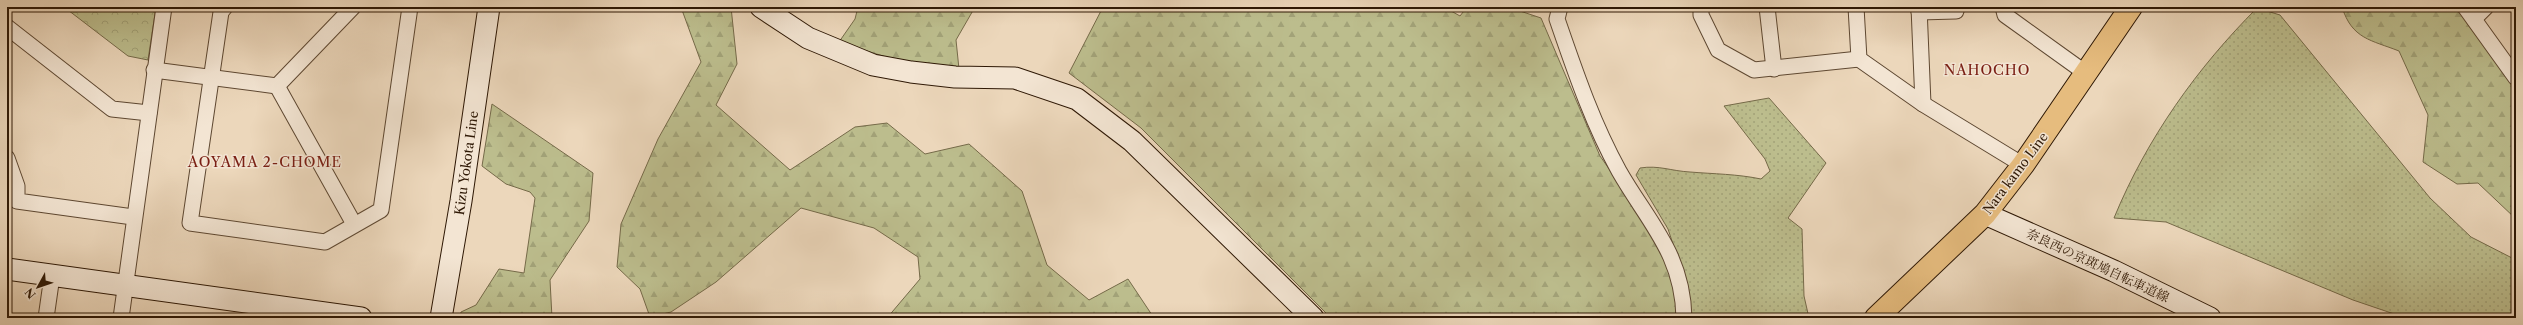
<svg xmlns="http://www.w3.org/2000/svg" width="2523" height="325" font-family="'Libre Caslon Text','Noto Serif JP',serif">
<defs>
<pattern id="grass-dots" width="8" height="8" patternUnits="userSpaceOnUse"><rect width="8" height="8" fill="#bcbd8d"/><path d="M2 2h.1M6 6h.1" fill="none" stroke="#a2a278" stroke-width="1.8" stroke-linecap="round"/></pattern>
<pattern id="forest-firs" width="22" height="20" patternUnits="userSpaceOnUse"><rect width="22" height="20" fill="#bcbd8d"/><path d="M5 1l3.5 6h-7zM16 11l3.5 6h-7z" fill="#a2a278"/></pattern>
<pattern id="park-crowns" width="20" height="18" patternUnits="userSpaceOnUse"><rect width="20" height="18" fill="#bcbd8d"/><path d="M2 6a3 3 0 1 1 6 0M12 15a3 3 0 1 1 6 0" fill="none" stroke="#a2a278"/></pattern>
</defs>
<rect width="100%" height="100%" fill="#ecd7bb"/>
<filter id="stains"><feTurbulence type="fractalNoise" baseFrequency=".005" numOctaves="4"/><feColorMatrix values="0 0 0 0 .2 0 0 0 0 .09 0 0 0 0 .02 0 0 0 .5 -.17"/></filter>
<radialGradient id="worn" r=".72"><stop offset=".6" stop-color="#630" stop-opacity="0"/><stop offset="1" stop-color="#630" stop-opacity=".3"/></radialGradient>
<!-- grass -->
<g fill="url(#grass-dots)" stroke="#756a49">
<path d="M2257 8 2280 15 2430 198 2471 237 2516 260V318H2406L2353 300 2166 222 2114 218C2147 138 2197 68 2257 8Z"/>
<path d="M1769 98 1826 163 1788 218 1802 229 1804 296 1809 318H1691L1689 292 1668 229 1636 175 1640 168C1659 165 1671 171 1690 172 1714 174 1737 174 1761 179L1770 171 1765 159 1724 106Z"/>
</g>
<!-- forest -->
<g fill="url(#forest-firs)" stroke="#756a49">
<path d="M683 7H731L737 64 716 105 790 170 855 127 887 123 925 154 969 144 1022 191 1047 265 1089 300 1128 279 1154 318H887L920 279 918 257 874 228 801 208 716 282 671 312 650 317 640 289 617 267 621 224 658 139 701 62 682 10Z"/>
<path d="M858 7H975L956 40 959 69 908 64 839 42 855 19Z"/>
<path d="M1103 7H1444L1460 16 1467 7H1518L1520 11 1541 18 1600 156 1655 234 1673 276 1677 318H1331L1141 128 1069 73Z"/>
<path d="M2342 7H2460L2516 84V219L2478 183 2457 184 2423 162 2428 115 2399 51C2371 40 2352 39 2342 7Z"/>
<path d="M492 104 593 173 589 221 550 280 552 318H460L461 312 476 305 499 269 524 273 535 198 530 192 506 184 482 166Z"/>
</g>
<!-- park -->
<path fill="url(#park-crowns)" stroke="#756a49" d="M64 7H156L148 60 128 56Z"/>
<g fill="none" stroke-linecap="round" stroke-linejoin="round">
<defs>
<g id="street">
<path d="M225 7 221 12 190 223 325 242 381 210 410 7"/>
<path d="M1560 7 1557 19C1575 71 1592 122 1619 171 1648 222 1683 254 1684 318"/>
<path d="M1701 7V15L1718 50 1754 70 1859 59"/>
<path d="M1767 7 1774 69"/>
<path d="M1856 7 1859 59 1923 104 2023 165"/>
<path d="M1919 7 1923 104"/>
<path d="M2003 7 2005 15 2087 74"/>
<path d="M2465 7 2516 78"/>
<path d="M1919 12 1956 11 1957 7"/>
<path d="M2474 19 2486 7"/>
<path d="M7 27 112 109 149 113"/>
<path d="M154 70 277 86 353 7"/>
<path d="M277 86 354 224"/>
<path d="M7 158 17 186V201L133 217"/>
<path d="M46 318 52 276"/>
<path d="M121 318 164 7"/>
</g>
<g id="secondary">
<path d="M761 7 808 38 873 65 911 72 955 77 1015 78 1077 99 1132 141 1313 318"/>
<path d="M1985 214 2114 271 2210 318"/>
<path d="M7 269 361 318"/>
<path d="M441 318 461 201 489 7"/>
</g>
<path id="primary" d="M1876 318 1985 214 2023 165 2131 7"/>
</defs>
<!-- street casing -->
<use href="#street" stroke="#5e4832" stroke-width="17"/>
<!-- secondary casing -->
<use href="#secondary" stroke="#2e1805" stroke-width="23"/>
<!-- primary casing -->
<use href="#primary" stroke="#2e1805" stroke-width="24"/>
<!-- street -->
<use href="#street" stroke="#f3e5d3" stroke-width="15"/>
<!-- secondary -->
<use href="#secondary" stroke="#f3e5d3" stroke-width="21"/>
<!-- primary -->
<use href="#primary" stroke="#e6bc7e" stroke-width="22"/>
</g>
<g text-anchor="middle" stroke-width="3" stroke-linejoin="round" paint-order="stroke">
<!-- street labels -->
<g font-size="13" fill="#2e1805" stroke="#f3e5d3">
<text transform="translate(466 163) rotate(-82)" y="5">Kizu Yokota Line</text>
<text transform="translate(2015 173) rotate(-53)" y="5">Nara kamo Line</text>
<text transform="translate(2098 265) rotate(25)" y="5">奈良西の京斑鳩自転車道線</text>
</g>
<!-- neighbourhood labels -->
<g font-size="14" letter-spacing="1" fill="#7a1f14" stroke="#f3e5d3">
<text x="1987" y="75">NAHOCHO</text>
<text x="265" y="167">AOYAMA 2-CHOME</text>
</g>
</g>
<!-- margin -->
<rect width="2523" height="325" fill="none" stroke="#ecd7bb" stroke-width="24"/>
<rect x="8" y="8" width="2507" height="309" fill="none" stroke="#2e1805" stroke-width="2"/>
<rect x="12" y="12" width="2499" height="301" fill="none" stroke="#2e1805"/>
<!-- north arrow -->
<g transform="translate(38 287) rotate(230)" stroke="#f3e5d3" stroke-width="3" paint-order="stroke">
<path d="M0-3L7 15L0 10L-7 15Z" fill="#2e1805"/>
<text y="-6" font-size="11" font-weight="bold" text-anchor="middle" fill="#2e1805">N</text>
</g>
<rect width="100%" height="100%" filter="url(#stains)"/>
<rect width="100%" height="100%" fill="url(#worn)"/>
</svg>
